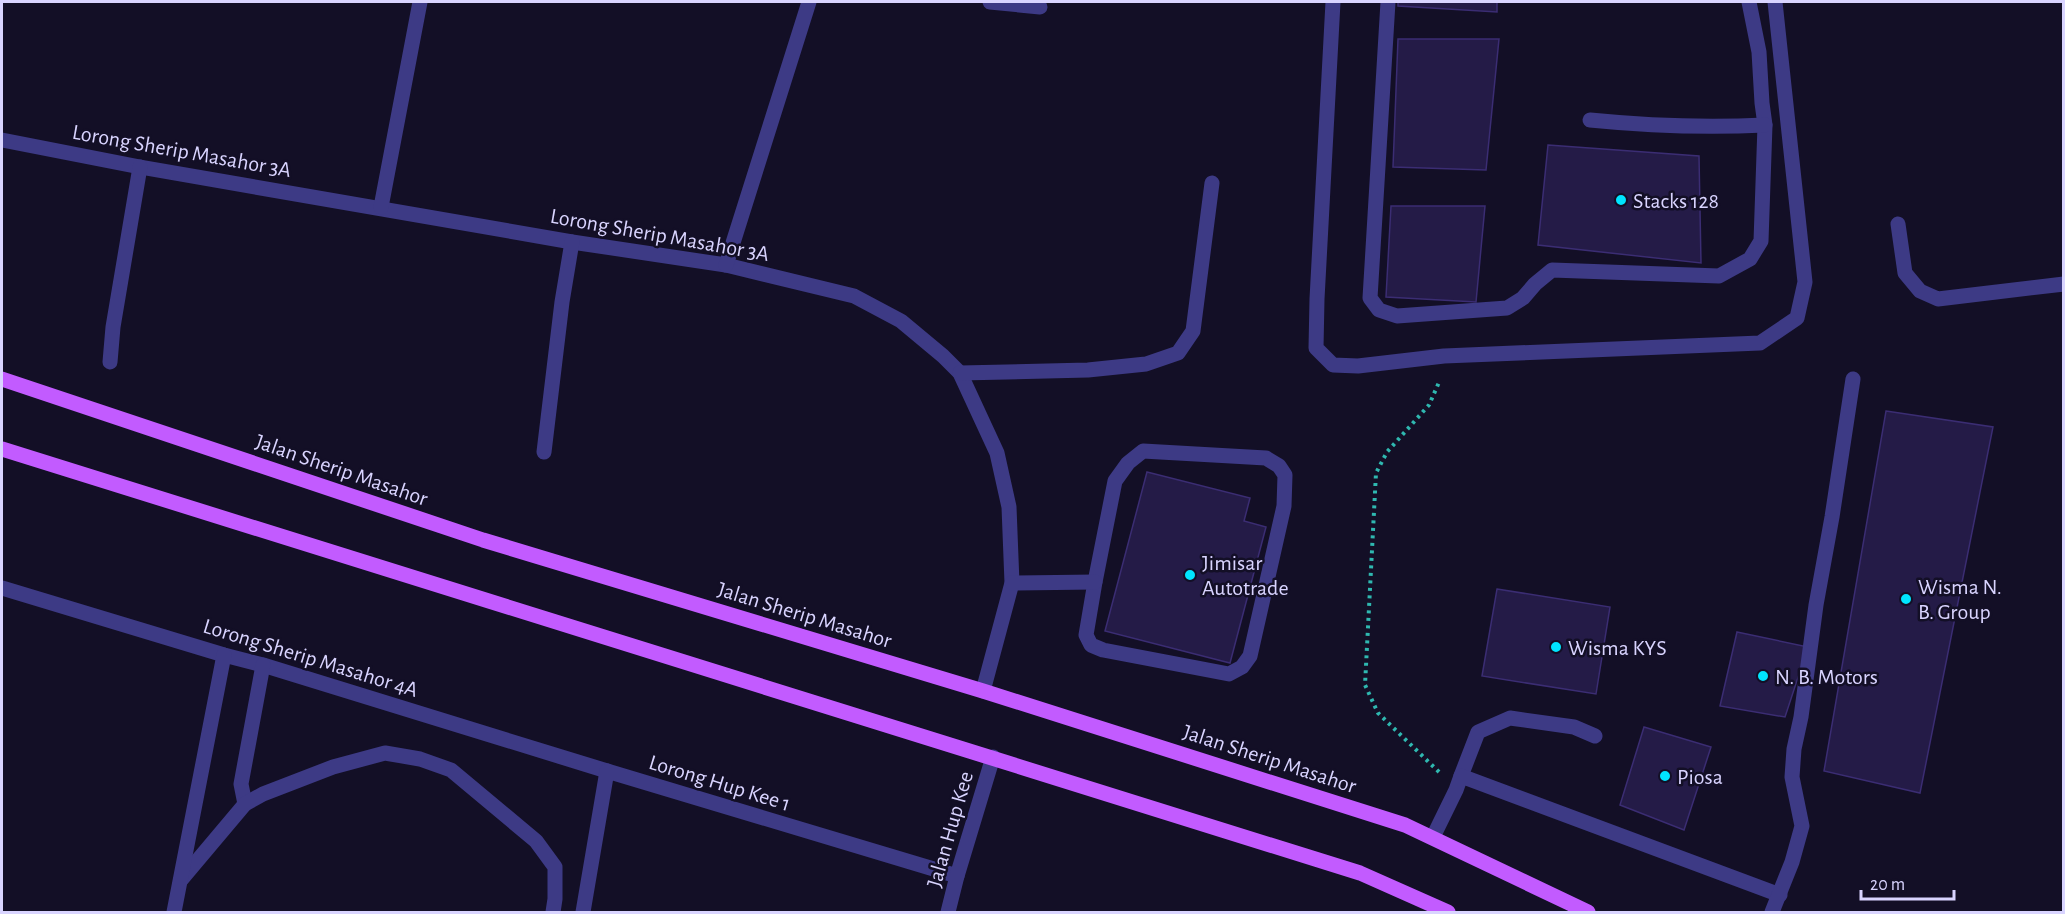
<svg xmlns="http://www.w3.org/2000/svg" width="2065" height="914" font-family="'Alegreya Sans',sans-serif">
<rect width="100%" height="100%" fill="#130f26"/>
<!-- building -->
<g fill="#241b47" stroke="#3b2d73" stroke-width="1.5">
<path d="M1398 2H1497V12L1398 6Z"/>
<path d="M1398 39H1499L1486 170 1393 167Z"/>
<path d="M1548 145 1699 156 1701 263 1538 245Z"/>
<path d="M1391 206H1485L1476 302 1386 297Z"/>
<path d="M1886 411 1993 427 1920 793 1824 771Z"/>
<path d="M1147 472 1250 498 1244 521 1266 527 1230 663 1105 631Z"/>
<path d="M1497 589 1610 607 1596 694 1482 676Z"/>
<path d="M1737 632 1808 647 1785 717 1720 706Z"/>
<path d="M1644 727 1711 747 1684 830 1620 805Z"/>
</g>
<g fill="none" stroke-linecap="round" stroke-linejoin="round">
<!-- path -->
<path stroke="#2fb8b0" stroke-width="4" stroke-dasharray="3 4.5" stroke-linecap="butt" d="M1439 772 1378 713 1365 685 1376 473 1387 452 1429 405 1440 380"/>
<!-- minor -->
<g stroke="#3d3a85" stroke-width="15">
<path d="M990 2 1040 7"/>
<path d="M1333 2 1317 299 1316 348 1333 365 1358 366 1444 356 1760 343 1797 318 1805 282 1775 2"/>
<path d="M1388 2 1370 298 1379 310 1397 316 1507 308 1523 298 1535 284 1552 270 1719 276 1750 259 1761 241 1765 125 1762 103 1759 52 1749 2"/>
<path d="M1590 120C1650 126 1704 128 1765 125"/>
<path d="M2 140 140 167 572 242 726 265 854 296 901 321 943 356 960 373 997 453 1009 507 1012 583 983 691"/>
<path d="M381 207 420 2"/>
<path d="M1898 224 1905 273 1920 291 1938 299 2064 284"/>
<path d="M726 265 809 2"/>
<path d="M110 362 113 327 140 167"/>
<path d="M960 373 1088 370 1146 364 1178 353 1193 331 1212 183"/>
<path d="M1143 451 1266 458 1279 466 1285 475 1284 506 1250 656 1242 667 1229 674 1103 650 1091 645 1086 635 1095 582 1115 481 1128 463Z"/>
<path d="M544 452 562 302 572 242"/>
<path d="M1012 583 1095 582"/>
<path d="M2 588 224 655 263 665 607 771"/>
<path d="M1461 776 1478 732 1510 718 1574 727 1595 736"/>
<path d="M245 804 241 784 263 665"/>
<path d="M1433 837 1456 790 1461 776 1780 895"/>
<path d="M181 880 245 804 263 794 333 767 385 753 420 759 451 770 536 841 555 867V899L553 912"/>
<path d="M174 912 224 655"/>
<path d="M583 912 607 771 957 876"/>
<path d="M948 912 957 876 993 757"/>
<path d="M1772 912 1792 862 1802 826 1792 777 1794 749 1801 717 1816 605 1832 517 1853 379"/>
</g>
<!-- major -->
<g stroke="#c25bff" stroke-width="15">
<path d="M2 379 483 540 983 691 1405 825 1588 912"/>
<path d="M2 449 1360 873 1448 912"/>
</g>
</g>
<!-- markers -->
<g fill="#00e5ff" stroke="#130f26" stroke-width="2">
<circle cx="1621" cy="200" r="6"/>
<circle cx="1190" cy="575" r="6"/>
<circle cx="1906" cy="599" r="6"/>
<circle cx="1556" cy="647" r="6"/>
<circle cx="1763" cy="676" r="6"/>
<circle cx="1665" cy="776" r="6"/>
</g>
<g text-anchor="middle" stroke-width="5" stroke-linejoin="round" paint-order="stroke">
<!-- street labels -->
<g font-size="22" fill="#d9d4ff" stroke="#130f26">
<text transform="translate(182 150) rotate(10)" y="8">Lorong Sherip Masahor 3A</text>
<text transform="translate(660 234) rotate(10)" y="8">Lorong Sherip Masahor 3A</text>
<text transform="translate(342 469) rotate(19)" y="8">Jalan Sherip Masahor</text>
<text transform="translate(805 614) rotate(17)" y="8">Jalan Sherip Masahor</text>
<text transform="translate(311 657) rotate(17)" y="8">Lorong Sherip Masahor 4A</text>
<text transform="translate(1270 758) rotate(18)" y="8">Jalan Sherip Masahor</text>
<text transform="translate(720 782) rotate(17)" y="8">Lorong Hup Kee 1</text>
<text transform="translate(949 829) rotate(-74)" y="8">Jalan Hup Kee</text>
</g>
<!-- poi labels -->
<g font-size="22" fill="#d9d4ff" stroke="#130f26" text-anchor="start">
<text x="1633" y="208">Stacks 128</text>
<text x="1202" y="570">Jimisar<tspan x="1202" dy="25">Autotrade</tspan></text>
<text x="1918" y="594">Wisma N.<tspan x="1918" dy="25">B. Group</tspan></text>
<text x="1568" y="655">Wisma KYS</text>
<text x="1775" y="684">N. B. Motors</text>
<text x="1677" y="784">Piosa</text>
</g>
</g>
<!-- border -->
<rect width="2065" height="914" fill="none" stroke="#d9d4ff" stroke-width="6"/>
<!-- scale -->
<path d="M1861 890v9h93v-9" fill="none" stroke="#d9d4ff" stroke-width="3"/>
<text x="1870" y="890" font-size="18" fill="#d9d4ff" stroke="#130f26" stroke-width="4.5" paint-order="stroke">20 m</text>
</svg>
